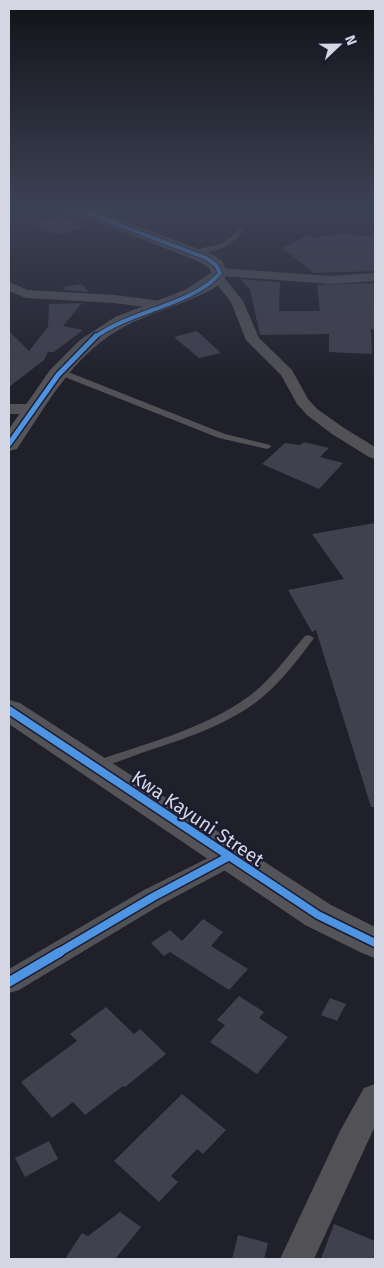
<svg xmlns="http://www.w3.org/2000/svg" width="384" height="1268" font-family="'Fira Sans',sans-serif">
<rect width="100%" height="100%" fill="#20202b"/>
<!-- building -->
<g fill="#40404e">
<path d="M60 216 86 227 59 234 32 224Z"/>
<path d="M347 233 355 237 375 234V271L314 273 282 248 308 235 311 238Z"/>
<path d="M240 279 280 282 279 311H320L317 285 375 283V330L371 329 372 354 329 352V334L260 335 250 290Z"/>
<path d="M82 284 89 292 65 290 63 287Z"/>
<path d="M82 303 63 326 83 330 54 352H48L44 360 9 387V331L29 351 48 327 49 304Z"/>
<path d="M197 331 221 353 199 358 174 337Z"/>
<path d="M304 442 329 448 320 457 343 463 319 489 262 464 285 443 300 445Z"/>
<path d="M375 523V807H371L316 630 312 632 288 590 344 579 312 534Z"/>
<path d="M203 919 223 932 211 946 248 969 229 990 170 952 164 956 151 943 170 930 182 941Z"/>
<path d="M239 996 264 1012 259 1018 288 1037 257 1074 210 1042 225 1025 217 1020Z"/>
<path d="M330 998 346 1004 337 1021 321 1015Z"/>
<path d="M106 1007 134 1034 140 1029 166 1054 125 1087 123 1086 85 1115 73 1102 52 1118 21 1082 77 1041 70 1034Z"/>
<path d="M182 1094 226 1130 203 1154 197 1149 171 1176 178 1182 159 1202 114 1161Z"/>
<path d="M49 1141 58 1159 25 1177 15 1158Z"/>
<path d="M120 1212 141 1227 115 1259H65L82 1233 88 1236Z"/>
<path d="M334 1224 375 1241V1259H321Z"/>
<path d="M238 1235 268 1243 264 1259H232Z"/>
</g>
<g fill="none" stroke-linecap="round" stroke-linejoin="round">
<!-- lane -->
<g fill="#515156" fill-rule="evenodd">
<path d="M238 229 243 230C232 249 213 251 193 255L190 253C208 243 224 250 238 229Z"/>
<path d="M57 370H63L225 434 270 445 271 447 267 449 219 438 57 374Z"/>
<path d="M309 635 314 638C297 661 278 686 255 703 223 726 184 739 147 751 130 757 113 764 96 769L92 768 90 765 92 762C144 744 202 730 248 697 270 681 287 657 305 636Z"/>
</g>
<!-- street -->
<g fill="#515156" fill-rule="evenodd">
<path d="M220 268 330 276 375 273V281L330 284 223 276 243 301 259 338 292 370 308 399 317 409 344 428 375 447V459L369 457 332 434 307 415 297 404 281 375 246 340 231 302 212 278 216 275 214 272 216 269Z"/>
<path d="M9 282 28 290 114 295 162 301 169 305 162 309 114 303 26 298 9 291Z"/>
<path d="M9 404H34L42 409 34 414H9Z"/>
<path d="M228 848 237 850 240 857 237 864 162 904 19 990 9 993V969L144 890Z"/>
<path d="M375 1084V1126L314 1259H280L340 1131 364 1088Z"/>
</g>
<!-- secondary -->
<g fill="#535358" fill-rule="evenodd">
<path d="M68 208H89L212 254 222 261 228 273 221 283 211 290C178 307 139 315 109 336 68 364 44 409 17 449L9 451V429L50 370 80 340 115 317 185 290 211 273 209 268 200 262 70 211Z"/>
<path d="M9 700 20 703 331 905 375 927V958L362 953 305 925 9 724Z"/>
</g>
<defs>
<path id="cycleway-far3" d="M75 208 206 258 216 265 220 273C195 304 129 311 94 338"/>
<path id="cycleway-far2" d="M9 444 58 375 96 336"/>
<g id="cycleway-far1">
<path d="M9 710 318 915 375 943"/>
<path d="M58 953 153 897 228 857"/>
</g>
<path id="cycleway" d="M9 982 60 952"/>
</defs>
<!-- cycleway-far3 casing -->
<use href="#cycleway-far3" stroke="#1c1b30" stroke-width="5.5"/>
<!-- cycleway-far2 casing -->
<use href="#cycleway-far2" stroke="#1c1b30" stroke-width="8"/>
<!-- cycleway-far1 casing -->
<use href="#cycleway-far1" stroke="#1c1b30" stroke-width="11"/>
<!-- cycleway casing -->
<use href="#cycleway" stroke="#1c1b30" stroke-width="12"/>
<!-- cycleway-far3 -->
<use href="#cycleway-far3" stroke="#4d94e3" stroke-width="4"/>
<!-- cycleway-far2 -->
<use href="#cycleway-far2" stroke="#4d94e3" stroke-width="5"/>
<!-- cycleway-far1 -->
<use href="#cycleway-far1" stroke="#4d94e3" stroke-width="8"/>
<!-- cycleway -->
<use href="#cycleway" stroke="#4d94e3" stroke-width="9"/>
</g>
<!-- sky -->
<linearGradient id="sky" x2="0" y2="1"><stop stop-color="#121218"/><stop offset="0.54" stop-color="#3c4255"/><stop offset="1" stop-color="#3c4255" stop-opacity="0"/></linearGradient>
<rect width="384" height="385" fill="url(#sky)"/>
<g text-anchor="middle" stroke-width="4.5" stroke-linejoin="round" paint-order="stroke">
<!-- near-street labels -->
<g font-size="19" fill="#d5d6e4" stroke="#1c1b30">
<text transform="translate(198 818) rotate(34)" y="7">Kwa Kayuni Street</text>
</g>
</g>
<!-- border -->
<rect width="384" height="1268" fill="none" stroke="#d5d6e4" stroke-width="20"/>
<!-- north arrow -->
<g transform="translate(339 45) rotate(68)" stroke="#1c1b30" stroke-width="4" paint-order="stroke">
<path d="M0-4L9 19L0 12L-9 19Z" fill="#d5d6e4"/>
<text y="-8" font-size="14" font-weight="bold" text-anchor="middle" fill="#d5d6e4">N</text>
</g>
</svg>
